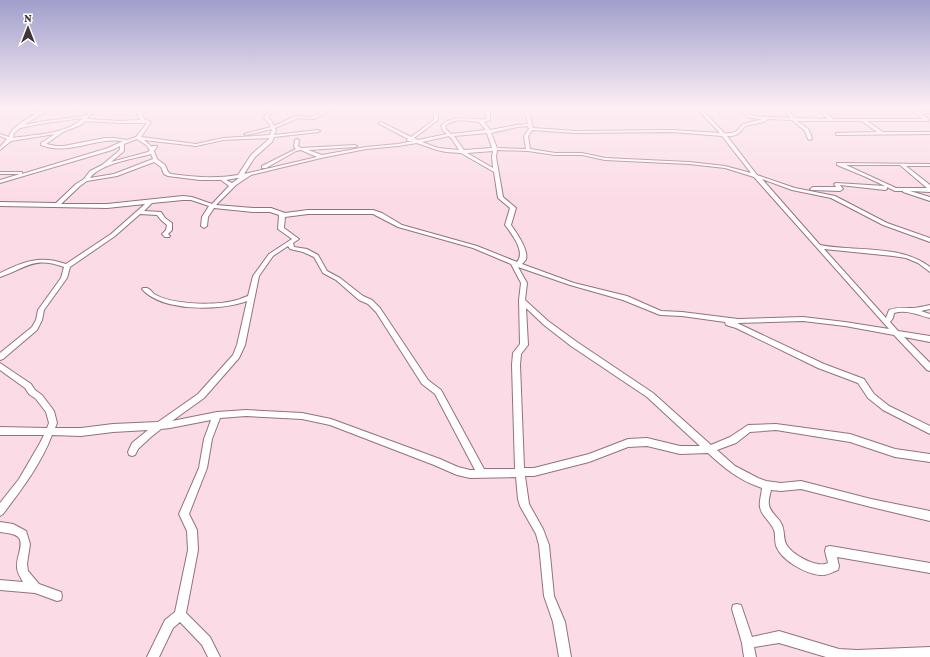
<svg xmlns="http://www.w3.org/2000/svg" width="930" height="657" font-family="'Crimson Pro',serif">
<rect width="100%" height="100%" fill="#fbdbe6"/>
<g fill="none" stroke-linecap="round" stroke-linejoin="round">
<defs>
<g id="street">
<path d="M30 108H35L32 112C39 111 44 108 51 108L24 125 45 121 85 116 89 113 69 108H79L93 111V113L87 118 88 119 119 121 140 120 135 108H139L144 119 151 122 141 137 196 144 223 138 270 135 272 129 246 135 244 134 271 127 268 122 264 118 269 111 272 112 268 118 271 120 274 126 296 116 312 117 328 108H334L314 119 298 118 275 128 276 130 274 135 318 130 320 131 318 132 274 137 272 142 255 157 244 174 317 157 301 150 296 151 266 168H262V166L296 149 294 147 295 140 297 139 299 140 298 146 301 148 355 145 357 146 355 147 308 150 322 155 366 147 398 144 413 141H407V140L408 139 378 123 381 122 411 137 434 120 433 108H437L438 120 414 138 418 140 447 134 443 131 441 126C454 113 470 121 486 119V108H490V120L484 122 490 130 517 125 528 124 524 108H528L533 128 576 131 672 130 720 133 696 108H701L724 133C734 134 737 132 743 124L763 119 750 118 741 111V109H742L752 116 790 118 783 108H787L794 118 828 119 816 108H821L833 119H923L907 108H912L918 112 930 111V113L921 114 928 119V121H867L883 132H930V134L838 135H836V133L877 132 862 121H797L808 129 811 135 812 139 810 140 808 139 805 131 792 120 768 119 764 122 745 126C740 133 736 137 727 136L757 175 795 188 835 196 887 223 930 238V242L883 225 831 198 792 190 762 179 820 245C856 252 900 244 930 267V272L918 263 906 258 893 256 824 249 886 318 889 310C898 307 902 308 911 308 917 308 924 306 930 305V309L921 311 930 314V318C918 315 906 309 894 313L893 318 890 322 898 331 930 336V342L904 337 930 363V371L927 370 894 335 845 326 803 321 737 323 824 364 864 379 874 394 889 406 930 426V434L883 410 868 398 858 383 818 368 736 328 726 325 725 322 682 316 660 315 623 300 570 285 518 267 527 283 525 300 548 321 577 342 653 393 711 445 730 437 748 425 776 424 850 434 895 449 930 454V462L895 457 850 442 776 430 750 432 736 443 717 450 735 466 758 478 766 481 781 483 801 481 871 499 930 511V521L871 507 801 489 781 491 771 490C770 495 768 500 769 505 770 512 778 517 781 523 785 530 783 537 786 544 791 554 817 569 828 563L825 551 826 547 830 546 930 563V573L837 557 839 566 838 570C832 572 827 576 820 575 806 574 783 561 777 548 774 542 776 535 774 530 772 525 768 521 765 517 756 506 761 500 762 488 740 481 724 468 708 453L680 454 647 446 628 447 589 462 534 476H525L529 504 543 529 549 545 554 596 565 622 571 657H559L553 622 544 596 539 545 536 534 520 506 518 499 516 477 470 478 457 475 434 465 330 425 302 419 246 416 220 418 212 439 207 468 189 514 197 530 198 550 186 613 210 637 220 657H208L202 645 180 622 173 628 159 657H147L165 620 175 612 188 550 187 531 179 514 199 468 204 439 211 420 170 428 161 429 151 437 138 449 135 455 132 456 129 455 128 452 132 443 148 430 113 432 81 436 52 435C41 464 22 489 3 514L0 516V503L19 479 40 443 44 435H0V427L47 428 49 423 46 412 36 399 29 394 25 388 0 370V363L31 384 35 390 42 395 54 411 57 423 55 428H81L113 424 158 422 198 394 233 355 237 345 247 301C221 311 162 312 142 289L143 288H147C150 289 152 292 154 294 172 305 217 306 237 300 241 299 244 297 248 296L253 276 269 254 292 239 278 229 279 215 270 212H253L214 208 208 217 207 226 204 228 201 226 202 217 209 206 191 200H183L152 203 144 211 161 212 165 218 172 223V230L168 234 170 236 169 237H165L162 234 166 230 167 225 161 220 157 215 140 214 115 236 70 267 67 278 44 310 42 320 37 330 3 359 0 360V353L32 327 36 320 38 310 61 278 64 267C33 256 27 268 0 277V273C24 261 41 255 66 264L111 234 145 204 107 208 0 206V202L56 203 76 184 84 179 90 171 102 165 120 150V146L112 150 0 183V180L20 174H0V172H22V174L108 148 123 141C95 137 68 156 41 145V143L55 134 11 141 0 150V147L7 139 0 136V134L9 137C11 127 28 118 36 114H30L28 111ZM83 118C65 135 36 134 13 138L14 133 20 128 45 123ZM460 120 479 122 486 130 451 134 446 129 445 126C450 122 454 121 460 120ZM85 121 119 123H147L136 137 127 140 114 138H105L64 146H56L46 144 63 132 81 125ZM528 126 529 129 524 136 526 149 497 148 491 133 517 127ZM532 130 576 133 672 132 722 136 751 173 725 166 689 162 605 158 582 153H555L530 149 528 136ZM487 133 492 148 464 150 454 136ZM449 136 452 139 459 150 438 148 422 142ZM269 138 268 140 251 155 238 175C214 179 195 177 171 174L168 172 165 165 157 159 154 151 157 147V146H153L152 147 144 140 196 146 223 140ZM137 139 146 145 150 150 148 152 111 162 124 151V144ZM417 143 437 150 446 152 461 153 494 172 498 198 510 208 505 225C512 234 526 252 517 262L477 246 402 225 382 213 373 210H308L285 213 271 208H253L216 205 236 185 251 175 321 158 366 149 398 146ZM497 150 528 151 555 155H582L605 160 689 164 725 168 754 177 889 329 845 322 803 317 738 319 682 312 661 311 627 296 574 283 522 264C523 263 526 260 526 259 529 250 516 232 511 225L516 208 503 197 496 157ZM493 151 492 157 493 168 467 153ZM151 154 153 159 114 174 90 178C101 163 134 159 151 154ZM154 162 161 167 164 174 168 176 200 180H221L229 186 212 204 192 197 183 196 107 204H61L80 186 87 181 117 176ZM237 178H239L232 183 226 180ZM308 214H373L398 227 473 248 511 264 521 283 519 300 520 344 513 353 512 365 515 469H484L441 390 428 380 380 308 372 300 363 296 340 278 327 271 318 255 307 249 294 247 293 243 299 239 284 228 285 217ZM288 246 290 249 303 252 314 257 323 273 336 280 359 300 368 304 376 312 422 384 435 394 475 470H470L458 467 440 459 331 419 302 413 246 410 217 412 172 421 204 398 239 358 245 345 259 276 273 256ZM526 308 544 325 571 346 647 397 700 446H680L647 438 628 439 589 454 534 468H524L520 365 521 354 528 345Z"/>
<path d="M837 163 930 164V166H906L930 185V192L910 191 930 197V201L903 192V191H895L887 187V189L885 190 840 185 843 189 840 191 811 190 810 189 813 187H836L834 184 836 183 885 186 866 177 837 165ZM846 165H900L927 188H896Z"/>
<path d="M0 522 13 524 26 531 30 544 27 564 28 571 39 584 61 592 62 596 61 600 57 601 35 593 0 590V580L23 582C20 577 17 572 17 567 16 558 24 545 19 538 15 533 5 533 0 532Z"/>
<path d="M737 604 741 605 752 637 779 631 839 649 857 650 930 647V657H826L779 643 754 647 756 657H744L742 643 732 609 733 605Z"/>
</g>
</defs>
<!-- street casing -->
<use href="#street" stroke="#94717f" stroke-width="2"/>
<!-- street -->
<use href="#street" fill="#fff" fill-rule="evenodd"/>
</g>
<!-- sky -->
<linearGradient id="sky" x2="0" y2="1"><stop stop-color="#a09fcc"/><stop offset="0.54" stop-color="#fdeff4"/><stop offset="1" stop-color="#fdeff4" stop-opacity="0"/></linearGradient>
<rect width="930" height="200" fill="url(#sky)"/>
<!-- north arrow -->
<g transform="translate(28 28)" stroke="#ffffff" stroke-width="3" paint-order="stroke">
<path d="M0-3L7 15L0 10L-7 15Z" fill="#44343a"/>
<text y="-6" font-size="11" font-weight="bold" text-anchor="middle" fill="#44343a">N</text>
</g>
</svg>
